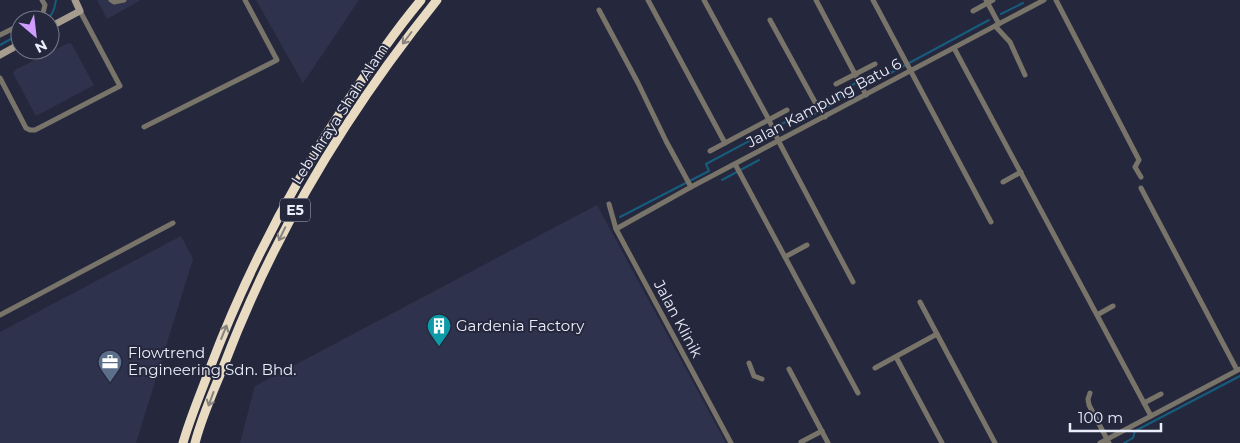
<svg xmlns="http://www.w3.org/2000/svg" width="1240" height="443" font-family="Montserrat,sans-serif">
<rect width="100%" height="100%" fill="#25283c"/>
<!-- built -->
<g fill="#2f324c">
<path d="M97 0H141L107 19Z"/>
<path d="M256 0H359L303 83Z"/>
<path d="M71 43 94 85 36 116 13 73 15 70 66 44Z"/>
<path d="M597 205 726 443H240L255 386Z"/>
<path d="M181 236 193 259 136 443H0V332Z"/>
</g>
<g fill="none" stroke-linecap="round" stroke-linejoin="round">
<!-- stream -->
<g stroke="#165c7e" stroke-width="2">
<path d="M1001 14 1023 3"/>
<path d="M46 20C53 16 55 8 56 0"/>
<path d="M0 45 20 34"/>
<path d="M779 125 790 120 798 123 840 100 841 91 878 71 885 76 989 20"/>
<path d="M722 180 759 160"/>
<path d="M620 217 709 171 706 164 766 132"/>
<path d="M1124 443 1133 438 1135 431 1240 376"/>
</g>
<!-- street -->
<g stroke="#79746a" stroke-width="5">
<path d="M111 0 114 2 124 0"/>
<path d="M648 0 725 143"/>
<path d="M704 0 769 120 779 142 853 282"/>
<path d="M816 0 866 95"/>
<path d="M873 0 991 222"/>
<path d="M986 0 999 24"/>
<path d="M1056 0 1139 160 1135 167 1141 177"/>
<path d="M599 10 638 83 666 141 691 187"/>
<path d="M973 11 993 0"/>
<path d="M29 20 43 13 45 5 42 0"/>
<path d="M770 20 816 104 819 106 825 117"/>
<path d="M995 26 1010 42 1025 75"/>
<path d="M0 35 20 25"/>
<path d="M954 48 1151 416"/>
<path d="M0 78 26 128 30 130H35L120 86 80 11"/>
<path d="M836 84 875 64"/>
<path d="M144 127 277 60 245 0"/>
<path d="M710 151 787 110"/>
<path d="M735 164 858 393"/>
<path d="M1003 182 1021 172"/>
<path d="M1141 188 1237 370"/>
<path d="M609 204 616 229 731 443"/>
<path d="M616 229 691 187 1044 0"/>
<path d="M785 257 807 245"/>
<path d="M920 302 995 443"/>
<path d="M0 315 173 223"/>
<path d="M1097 315 1113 306"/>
<path d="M896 357 942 443"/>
<path d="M749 363 754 376 762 379"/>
<path d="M875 368 937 334"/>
<path d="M789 369 828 443"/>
<path d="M1090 393 1088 399 1089 405 1109 443"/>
<path d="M1144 403 1161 394"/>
<path d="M801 442 822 431"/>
<path d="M1100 443 1240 369"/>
</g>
<!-- secondary -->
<g stroke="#a69d8e" stroke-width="7">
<path d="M50 27 80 11 75 0"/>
<path d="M0 55 20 44"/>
</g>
<!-- highway -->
<g stroke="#e8dbc2" stroke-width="9">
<path d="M183 443C190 418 201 393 210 368 246 273 293 183 349 99 372 65 395 31 421 0"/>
<path d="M195 443C202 416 214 390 224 365 275 230 347 112 437 0"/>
</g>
</g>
<!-- one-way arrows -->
<defs><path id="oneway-shaft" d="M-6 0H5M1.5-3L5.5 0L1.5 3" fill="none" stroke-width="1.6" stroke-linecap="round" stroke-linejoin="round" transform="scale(1.25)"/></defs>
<g stroke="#86827f">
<use href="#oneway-shaft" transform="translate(407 38) rotate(127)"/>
<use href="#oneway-shaft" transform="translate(282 234) rotate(116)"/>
<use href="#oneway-shaft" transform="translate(224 332) rotate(-68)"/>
<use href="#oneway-shaft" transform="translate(211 399) rotate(110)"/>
</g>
<!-- icons -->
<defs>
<symbol id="building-pin" viewBox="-11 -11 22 30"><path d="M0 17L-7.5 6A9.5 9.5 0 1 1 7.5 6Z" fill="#0f9aa8" stroke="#25283c"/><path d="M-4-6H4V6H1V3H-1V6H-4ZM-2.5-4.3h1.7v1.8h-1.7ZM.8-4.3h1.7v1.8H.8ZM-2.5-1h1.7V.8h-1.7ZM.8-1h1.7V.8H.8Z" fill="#fff"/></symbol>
<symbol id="office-pin" viewBox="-11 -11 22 30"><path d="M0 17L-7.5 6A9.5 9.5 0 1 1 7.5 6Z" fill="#5c6f8a" stroke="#25283c"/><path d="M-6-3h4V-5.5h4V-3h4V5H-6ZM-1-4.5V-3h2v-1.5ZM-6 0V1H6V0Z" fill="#fff"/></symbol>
</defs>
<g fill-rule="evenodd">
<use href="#building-pin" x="425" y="312" width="28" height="38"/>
<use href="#office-pin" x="96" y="348" width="28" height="38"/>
</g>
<g text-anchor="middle" stroke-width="4" stroke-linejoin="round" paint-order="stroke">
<!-- shield labels -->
<rect fill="#25283c" stroke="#b0b2c1" stroke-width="1" x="280" y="198.5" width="30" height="23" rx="4"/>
<g font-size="14" font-weight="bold" fill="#ebedfa">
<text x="295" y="215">E5</text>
</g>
<!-- street labels -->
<g font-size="15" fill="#ebedfa" stroke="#25283c">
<text transform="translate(824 103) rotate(-28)" y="5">Jalan Kampung Batu 6</text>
<text transform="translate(340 114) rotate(-57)" y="5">Lebuhraya Shah Alam</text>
<text transform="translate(678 319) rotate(62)" y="5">Jalan Klinik</text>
</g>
<!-- poi labels -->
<g font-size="15" fill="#ebedfa" stroke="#25283c" text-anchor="start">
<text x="456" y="331">Gardenia Factory</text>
<text x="128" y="358">Flowtrend<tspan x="128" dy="17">Engineering Sdn. Bhd.</tspan></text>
</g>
</g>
<!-- north arrow -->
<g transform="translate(35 35) rotate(152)"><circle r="24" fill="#25283c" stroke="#747788"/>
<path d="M0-4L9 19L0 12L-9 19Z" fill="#d09dff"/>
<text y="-8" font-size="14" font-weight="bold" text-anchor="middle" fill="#ebedfa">N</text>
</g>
<!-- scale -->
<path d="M1070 423v8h91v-8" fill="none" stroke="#ebedfa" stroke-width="2.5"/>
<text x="1078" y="423" font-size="15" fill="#ebedfa" stroke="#25283c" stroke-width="4" paint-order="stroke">100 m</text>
</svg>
